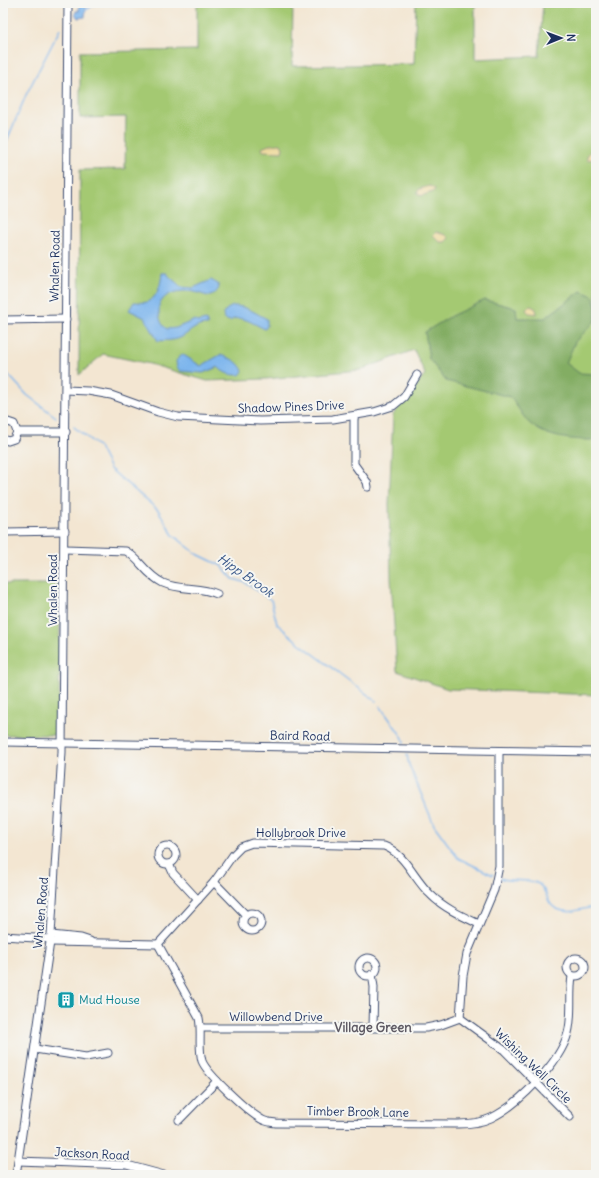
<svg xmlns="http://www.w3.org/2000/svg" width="599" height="1178" font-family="Delius,sans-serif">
<rect width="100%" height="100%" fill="#f6f6f2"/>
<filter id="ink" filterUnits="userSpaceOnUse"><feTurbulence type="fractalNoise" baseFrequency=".025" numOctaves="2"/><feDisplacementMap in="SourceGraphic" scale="8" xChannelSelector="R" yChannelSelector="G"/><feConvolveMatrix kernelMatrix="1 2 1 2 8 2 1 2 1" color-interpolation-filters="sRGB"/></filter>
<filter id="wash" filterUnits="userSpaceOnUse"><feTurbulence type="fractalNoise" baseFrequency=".012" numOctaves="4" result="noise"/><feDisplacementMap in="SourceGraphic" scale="16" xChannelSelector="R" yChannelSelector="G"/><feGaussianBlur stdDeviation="0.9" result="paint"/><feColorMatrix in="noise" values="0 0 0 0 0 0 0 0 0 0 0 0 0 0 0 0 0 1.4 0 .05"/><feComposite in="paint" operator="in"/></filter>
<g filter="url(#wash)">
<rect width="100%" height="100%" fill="#f3e6d2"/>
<!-- green -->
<g fill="#a4c972" stroke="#607c68">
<path d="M197 3H293L292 66 414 64 416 3H475V59L539 56 543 3H596V695L448 689 397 671 391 579 389 504 393 415 425 374 414 350 360 370 266 379 207 381 150 364 103 354 79 375 80 170 125 169 126 117 80 118V52L197 50Z"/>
<path d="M3 584H60L59 735H3Z"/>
</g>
<!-- forest -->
<path fill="#83ad64" stroke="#4f6e61" d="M581 291 593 296 596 307V320L575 342 566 363 579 373 596 374V440C574 440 546 439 528 422 522 415 516 404 510 397L446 381 429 359 425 332 451 316 485 300 516 308 517 318H545Z"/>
<!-- sand -->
<g fill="#eeda9e" stroke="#84847e">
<path d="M278 144H281L283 148 282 152 263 151 262 148 269 145Z"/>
<path d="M592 149 596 150 595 159 587 160V156Z"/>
<path d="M430 186 435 189 433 192 421 196 417 193 419 189Z"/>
<path d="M436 232 446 235 449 238 445 242H440L433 235Z"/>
<path d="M531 306 536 309 537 314 529 313 526 310 528 307Z"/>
</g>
<!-- water -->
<g fill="#7db5ed" stroke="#4c72a6">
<path d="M83 4 86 6 85 17 78 18 75 14 76 11H79V5Z"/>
<path d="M162 273H167C170 279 176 281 181 287L193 288 211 280 218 284 219 288C217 291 215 295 210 296 206 296 202 294 198 293 184 288 159 292 159 310 159 318 161 325 167 329L176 328 195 320 198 322 206 320 208 325C195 324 190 333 180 338 173 341 165 340 158 341L145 318 129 310 134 302C139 302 144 303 147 302 158 298 161 283 162 273Z"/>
<path d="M233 306C245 305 257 314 267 319V326L265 329C255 325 240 313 230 321L224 319 223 314 227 309Z"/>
<path d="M182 354 201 366 220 355C230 358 239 361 243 371L240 375C230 375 225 374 218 367L203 373 180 371 177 367 176 361Z"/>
</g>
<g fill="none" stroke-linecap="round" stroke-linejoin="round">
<!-- stream -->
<g stroke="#7db5ed" stroke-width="1.5">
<path d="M86 10 97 3"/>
<path d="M3 150 26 95 60 29"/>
<path d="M3 369 27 395 56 417"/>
<path d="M74 427 99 447 110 469 158 510 173 535 197 554 222 566 233 579 244 582 271 600 277 624 299 643 376 701"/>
<path d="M380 706 403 738 404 743"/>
<path d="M407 755 409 765 434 825 458 858 493 875"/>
<path d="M500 878C511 883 526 878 537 883 548 888 545 904 557 909 573 916 582 906 596 908"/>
</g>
</g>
</g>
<g filter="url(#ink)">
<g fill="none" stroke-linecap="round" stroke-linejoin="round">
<defs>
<g id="minor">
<path d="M3 320 66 319"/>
<path d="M66 390 88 391 111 395 158 412 178 417 260 421 333 419 374 412 393 406 404 397 417 375"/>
<path d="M354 416V464L367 482 368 487"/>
<path d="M3 424 8 422 14 424 17 432 14 439 8 441 3 439"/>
<path d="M17 432H66"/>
<path d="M5 532 65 531"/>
<path d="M65 549 126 551C141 560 145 574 163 583 181 591 200 586 217 594"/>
<path d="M3 742 596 752"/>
<circle cx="167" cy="855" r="9"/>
<path d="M169 864 173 873 198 900"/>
<path d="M214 882 246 915"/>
<circle cx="252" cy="922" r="9"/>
<path d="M51 935 81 938 90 941"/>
<path d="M3 936 51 939"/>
<path d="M51 942 158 944 214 882 233 855 241 847 252 843 384 846C406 854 414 880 431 895 444 908 462 916 479 924"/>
<path d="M158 944 199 1018C202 1032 198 1047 202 1061 207 1074 248 1112 261 1119 265 1122 270 1122 276 1123L458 1124C469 1124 480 1123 491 1118 518 1105 560 1063 568 1033 573 1015 569 995 572 976"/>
<circle cx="576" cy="967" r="9"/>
<circle cx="368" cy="967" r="9"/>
<path d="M372 974 374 987 373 1027"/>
<path d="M460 1018 504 1050 570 1117"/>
<path d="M201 1028H426L441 1025 460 1018 463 976 467 954 494 890 499 866V751"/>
<path d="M35 1049 86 1057 108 1053"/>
<path d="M179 1120 217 1081"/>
<path d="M18 1161 127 1165 164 1175"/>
<path d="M16 1175 51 935 62 752 68 3"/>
</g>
</defs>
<!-- minor casing -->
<use href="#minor" stroke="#3b4a6f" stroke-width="9"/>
<!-- minor -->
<use href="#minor" stroke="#fff" stroke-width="7"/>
</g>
</g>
<!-- icons -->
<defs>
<symbol id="building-square" viewBox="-11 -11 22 22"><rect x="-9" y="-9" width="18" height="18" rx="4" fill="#0f9aa8" stroke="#f6f6f2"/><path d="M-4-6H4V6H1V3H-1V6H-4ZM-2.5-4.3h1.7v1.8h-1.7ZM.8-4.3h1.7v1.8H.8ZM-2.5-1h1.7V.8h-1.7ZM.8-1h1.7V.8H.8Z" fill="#fff"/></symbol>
</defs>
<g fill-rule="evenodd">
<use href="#building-square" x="56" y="990" width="20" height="20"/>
</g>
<g text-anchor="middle" stroke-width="4" stroke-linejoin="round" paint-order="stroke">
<!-- street labels -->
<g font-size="12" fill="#1b2f5e" stroke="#f6f6f2">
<text transform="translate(55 266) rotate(-89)" y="4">Whalen Road</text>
<text transform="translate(291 407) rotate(-2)" y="4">Shadow Pines Drive</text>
<text transform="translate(53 590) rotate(-90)" y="4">Whalen Road</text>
<text transform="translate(300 736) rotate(1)" y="4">Baird Road</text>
<text x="301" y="837">Hollybrook Drive</text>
<text transform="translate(41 913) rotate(-85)" y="4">Whalen Road</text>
<text x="276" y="1021">Willowbend Drive</text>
<text transform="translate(533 1066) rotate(44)" y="4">Wishing Well Circle</text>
<text transform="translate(358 1112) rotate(1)" y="4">Timber Brook Lane</text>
<text transform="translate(92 1154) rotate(3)" y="4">Jackson Road</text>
</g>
<!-- culture labels -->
<g font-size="12" fill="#0d838f" stroke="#f6f6f2" text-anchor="start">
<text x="79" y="1004">Mud House</text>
</g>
<!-- water labels -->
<g font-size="13" font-style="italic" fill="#385789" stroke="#f6f6f2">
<text transform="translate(246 575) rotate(35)" y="5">Hipp Brook</text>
</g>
<!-- neighbourhood labels -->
<g font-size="13" font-weight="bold" fill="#5f5b65" stroke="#f6f6f2">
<text x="373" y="1032">Village Green</text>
</g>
</g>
<!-- margin -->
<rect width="599" height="1178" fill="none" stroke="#f6f6f2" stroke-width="16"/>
<!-- north arrow -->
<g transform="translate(561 38) rotate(89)" stroke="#f6f6f2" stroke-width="3" paint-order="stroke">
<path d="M0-3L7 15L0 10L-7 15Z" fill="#1b2f5e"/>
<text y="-6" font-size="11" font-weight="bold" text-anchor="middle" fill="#1b2f5e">N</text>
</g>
</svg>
